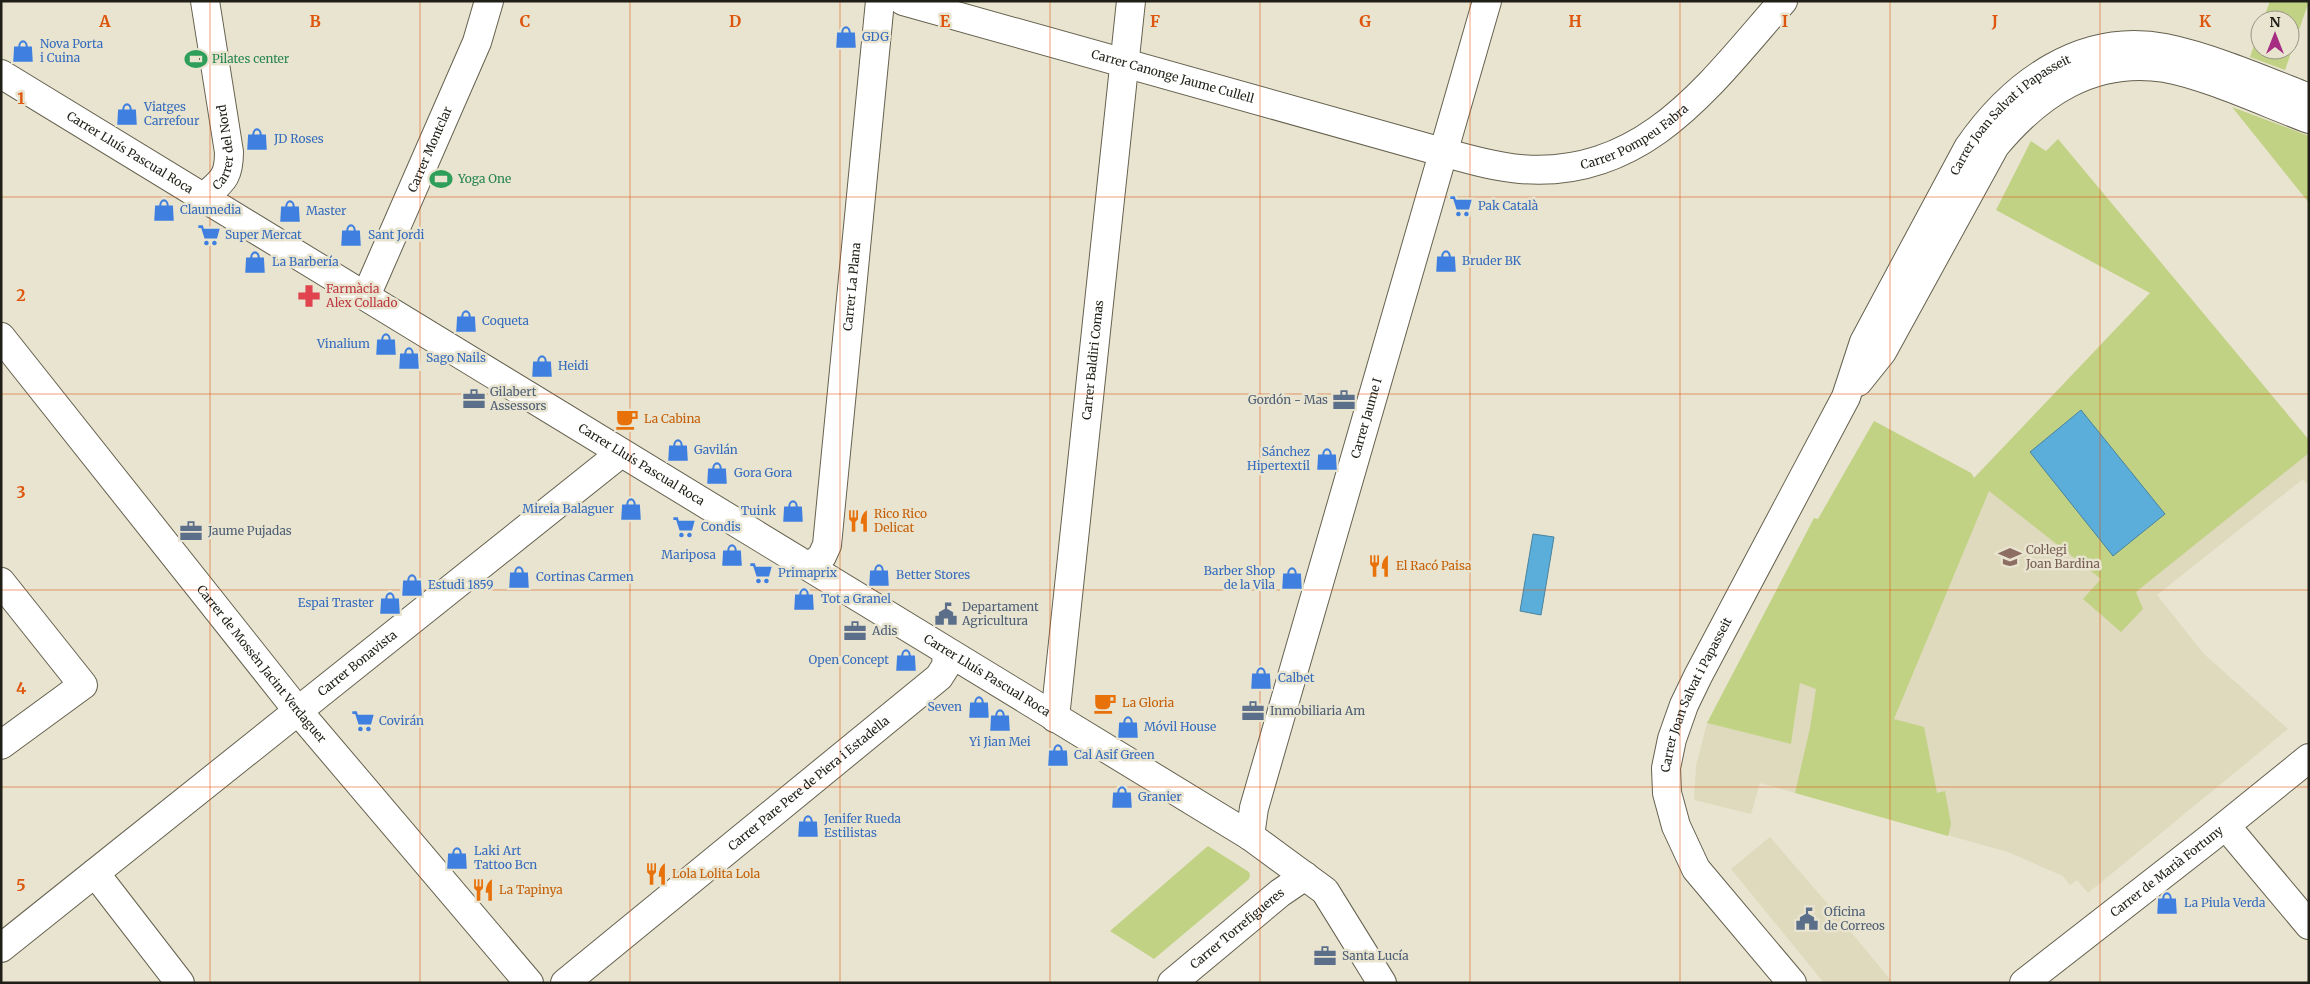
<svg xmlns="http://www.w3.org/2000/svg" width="2310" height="984" font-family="Merriweather,serif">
<rect width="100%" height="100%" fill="#e8e4cf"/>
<!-- built -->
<g fill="#dfd9bd">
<path d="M2150 293 2309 440V480L2306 483 2303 479 2157 595 2204 654 2288 729 2088 893 2077 880 2070 885 2063 876 2008 852 1760 783 1751 814 1694 800 1696 766 1707 723 1791 744 1802 670 1874 421 1971 473 1974 478Z"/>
<path d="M1770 837 1827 903 1893 983H1824L1731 869Z"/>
</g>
<!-- green -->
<g fill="#c1d285">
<path d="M2270 1H2309L2285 70 2250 57 2260 28V50H2290V20H2263Z"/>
<path d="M2232 107 2309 136V203Z"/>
<path d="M2058 139 2309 440V453L2136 592 2143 609 2121 632 2083 599 2101 579 1989 491 1894 719 1924 727 1937 793 1945 791 1951 824 1948 836 1795 793 1810 728 1816 689 1800 683 1791 744 1707 723 1814 518 1818 519 1874 421 1971 473 1974 478 2150 293 1996 210 2031 141 2046 151Z"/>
<path d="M1208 846 1249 872 1250 875 1249 879 1154 959 1110 931Z"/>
</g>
<!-- water -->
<g fill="#5aaed9" stroke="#49839f">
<path d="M2081 410 2165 514 2113 556 2030 452Z"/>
<path d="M1533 534 1554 537 1541 615 1520 611Z"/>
</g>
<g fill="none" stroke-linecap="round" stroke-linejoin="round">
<defs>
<g id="street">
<path id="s1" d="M903 1 1442 152C1468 159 1494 167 1520 169 1644 180 1710 84 1783 1"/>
<path id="s2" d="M1 74 1250 836 1325 891 1382 983"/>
<path id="s3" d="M204 197C222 181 229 178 229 152L205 1"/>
<path id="s4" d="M366 296 477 42 489 1"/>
<path id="s5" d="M1 337 298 711 529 983"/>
<path d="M1858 382 1882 352 1995 146C2039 93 2093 57 2165 68 2209 76 2266 103 2309 119"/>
<path id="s6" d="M810 567 822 556 827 545 880 1"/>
<path d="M1 582 83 685 1 745"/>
<path id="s7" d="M1055 718 1131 1"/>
<path d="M2226 826 2309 925"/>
<path id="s8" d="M1250 836 1254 808 1487 1"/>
<path d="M95 873 180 983"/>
<path id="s9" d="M1 948 621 453"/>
<path id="s10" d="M565 983 939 677 946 666 947 653"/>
<path id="s11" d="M1172 983 1280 893 1305 876"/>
<path id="s12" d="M1792 983 1696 869 1676 826 1667 793 1666 768 1672 739 1684 705 1698 676 1846 397 1864 342 1968 148C2013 83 2082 32 2165 48 2210 57 2266 81 2309 98"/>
<path id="s13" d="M2024 983 2210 838 2309 758"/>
</g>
</defs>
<!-- street casing -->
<use href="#street" stroke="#65614f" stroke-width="30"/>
<!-- street -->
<use href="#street" stroke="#fff" stroke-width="28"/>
</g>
<!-- grid -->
<path fill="none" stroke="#de560d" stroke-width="1" stroke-opacity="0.55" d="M210 1V983M420 1V983M630 1V983M840 1V983M1050 1V983M1260 1V983M1470 1V983M1680 1V983M1890 1V983M2100 1V983M1 197H2309M1 394H2309M1 590H2309M1 787H2309"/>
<!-- icons -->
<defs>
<symbol id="shop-bare" viewBox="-9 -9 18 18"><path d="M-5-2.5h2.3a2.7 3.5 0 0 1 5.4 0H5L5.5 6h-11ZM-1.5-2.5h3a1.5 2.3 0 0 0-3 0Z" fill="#3f7fe0" stroke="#e8e4cf" stroke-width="2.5" paint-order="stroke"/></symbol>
<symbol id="stadium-bare" viewBox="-9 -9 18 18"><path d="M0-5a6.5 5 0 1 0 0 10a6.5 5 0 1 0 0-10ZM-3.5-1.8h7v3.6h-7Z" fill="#2e9e5b" stroke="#e8e4cf" stroke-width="2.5" paint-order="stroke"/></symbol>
<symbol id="supermarket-bare" viewBox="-9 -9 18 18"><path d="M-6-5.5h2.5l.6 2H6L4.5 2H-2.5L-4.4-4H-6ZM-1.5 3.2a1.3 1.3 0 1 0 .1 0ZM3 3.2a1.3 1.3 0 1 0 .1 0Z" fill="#3f7fe0" stroke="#e8e4cf" stroke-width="2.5" paint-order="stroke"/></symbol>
<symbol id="pharmacy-bare" viewBox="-9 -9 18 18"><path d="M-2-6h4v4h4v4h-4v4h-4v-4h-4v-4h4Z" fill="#e0444e" stroke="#e8e4cf" stroke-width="2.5" paint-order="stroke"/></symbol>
<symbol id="office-bare" viewBox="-9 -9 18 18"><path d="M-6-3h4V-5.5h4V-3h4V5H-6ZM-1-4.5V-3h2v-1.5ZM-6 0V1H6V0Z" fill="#5c6f8a" stroke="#e8e4cf" stroke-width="2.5" paint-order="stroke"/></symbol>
<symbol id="cafe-bare" viewBox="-9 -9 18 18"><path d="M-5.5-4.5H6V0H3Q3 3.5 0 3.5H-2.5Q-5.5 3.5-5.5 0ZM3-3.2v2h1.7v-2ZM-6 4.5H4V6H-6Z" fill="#e8710a" stroke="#e8e4cf" stroke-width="2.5" paint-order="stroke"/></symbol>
<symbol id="restaurant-bare" viewBox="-9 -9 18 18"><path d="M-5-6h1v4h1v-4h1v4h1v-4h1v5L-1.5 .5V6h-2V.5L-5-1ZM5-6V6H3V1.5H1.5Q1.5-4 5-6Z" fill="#e8710a" stroke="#e8e4cf" stroke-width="2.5" paint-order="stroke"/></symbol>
<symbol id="school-bare" viewBox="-9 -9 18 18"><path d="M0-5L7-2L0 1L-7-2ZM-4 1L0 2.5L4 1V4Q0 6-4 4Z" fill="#8d6e63" stroke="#e8e4cf" stroke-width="2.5" paint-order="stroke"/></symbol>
<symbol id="civic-bare" viewBox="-9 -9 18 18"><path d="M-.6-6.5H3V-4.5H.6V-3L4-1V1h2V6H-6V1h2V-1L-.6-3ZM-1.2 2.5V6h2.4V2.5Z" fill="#5c6f8a" stroke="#e8e4cf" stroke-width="2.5" paint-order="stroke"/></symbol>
</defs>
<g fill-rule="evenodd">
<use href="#shop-bare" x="830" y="21" width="32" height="32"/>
<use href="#shop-bare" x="7" y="35" width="32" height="32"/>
<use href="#stadium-bare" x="180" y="43" width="32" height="32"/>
<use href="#shop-bare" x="111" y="98" width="32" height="32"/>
<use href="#shop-bare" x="241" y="123" width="32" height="32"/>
<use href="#stadium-bare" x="425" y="163" width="32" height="32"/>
<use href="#supermarket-bare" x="1445" y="190" width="32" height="32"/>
<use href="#shop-bare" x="148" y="194" width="32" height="32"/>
<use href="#shop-bare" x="274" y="195" width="32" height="32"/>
<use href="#supermarket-bare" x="193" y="219" width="32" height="32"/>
<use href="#shop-bare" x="335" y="219" width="32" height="32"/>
<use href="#shop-bare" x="1430" y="245" width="32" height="32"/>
<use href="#shop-bare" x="239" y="246" width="32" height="32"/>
<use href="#pharmacy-bare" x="293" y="280" width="32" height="32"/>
<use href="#shop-bare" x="450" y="305" width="32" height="32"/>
<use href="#shop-bare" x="370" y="328" width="32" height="32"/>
<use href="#shop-bare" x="393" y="342" width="32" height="32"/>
<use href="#shop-bare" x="526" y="350" width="32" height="32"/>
<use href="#office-bare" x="458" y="383" width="32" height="32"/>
<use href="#office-bare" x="1328" y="384" width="32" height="32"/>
<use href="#cafe-bare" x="611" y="403" width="32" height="32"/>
<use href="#shop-bare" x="662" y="434" width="32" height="32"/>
<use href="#shop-bare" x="1311" y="443" width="32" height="32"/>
<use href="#shop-bare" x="701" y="457" width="32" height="32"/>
<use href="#shop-bare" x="615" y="493" width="32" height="32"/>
<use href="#shop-bare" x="777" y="495" width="32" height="32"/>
<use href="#restaurant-bare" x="842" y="505" width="32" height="32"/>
<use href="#supermarket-bare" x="668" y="511" width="32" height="32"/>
<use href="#office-bare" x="175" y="515" width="32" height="32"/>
<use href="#shop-bare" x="716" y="539" width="32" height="32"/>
<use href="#school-bare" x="1994" y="541" width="32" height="32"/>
<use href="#restaurant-bare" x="1363" y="550" width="32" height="32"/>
<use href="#supermarket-bare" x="745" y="557" width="32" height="32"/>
<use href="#shop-bare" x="863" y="559" width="32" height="32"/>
<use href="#shop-bare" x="503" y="561" width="32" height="32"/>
<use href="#shop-bare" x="1276" y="562" width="32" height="32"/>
<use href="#shop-bare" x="396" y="569" width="32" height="32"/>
<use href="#shop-bare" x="788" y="583" width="32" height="32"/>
<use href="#shop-bare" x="374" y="587" width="32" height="32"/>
<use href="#civic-bare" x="930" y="598" width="32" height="32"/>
<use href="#office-bare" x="839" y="615" width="32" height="32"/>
<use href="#shop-bare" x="890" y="644" width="32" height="32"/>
<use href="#shop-bare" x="1245" y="662" width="32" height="32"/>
<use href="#cafe-bare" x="1089" y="687" width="32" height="32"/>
<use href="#shop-bare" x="963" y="691" width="32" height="32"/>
<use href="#office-bare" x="1237" y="695" width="32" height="32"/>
<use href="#shop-bare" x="984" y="704" width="32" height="32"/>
<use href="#supermarket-bare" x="347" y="705" width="32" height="32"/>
<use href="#shop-bare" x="1112" y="711" width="32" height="32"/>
<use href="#shop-bare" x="1042" y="739" width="32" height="32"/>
<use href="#shop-bare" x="1106" y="781" width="32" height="32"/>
<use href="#shop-bare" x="792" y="810" width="32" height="32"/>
<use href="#shop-bare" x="441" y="842" width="32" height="32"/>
<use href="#restaurant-bare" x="640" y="858" width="32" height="32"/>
<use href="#restaurant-bare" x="467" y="874" width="32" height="32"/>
<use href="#shop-bare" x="2151" y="887" width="32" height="32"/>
<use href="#civic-bare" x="1791" y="903" width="32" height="32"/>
<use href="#office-bare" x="1309" y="940" width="32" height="32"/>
</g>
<g text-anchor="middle" stroke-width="5" stroke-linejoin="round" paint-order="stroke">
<!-- shop labels -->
<g font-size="12" fill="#366cbe" stroke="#e8e4cf" text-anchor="start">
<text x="862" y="41">GDG</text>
<text x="40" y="48">Nova Porta<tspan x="40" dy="14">i Cuina</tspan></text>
<text x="144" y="111">Viatges<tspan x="144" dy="14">Carrefour</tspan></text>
<text x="274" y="143">JD Roses</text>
<text x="1478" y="210">Pak Català</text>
<text x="180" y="214">Claumedia</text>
<text x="306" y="215">Master</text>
<text x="225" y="239">Super Mercat</text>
<text x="368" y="239">Sant Jordi</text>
<text x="1462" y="265">Bruder BK</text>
<text x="272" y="266">La Barbería</text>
<text x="482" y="325">Coqueta</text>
<text x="370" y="348" text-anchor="end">Vinalium</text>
<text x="426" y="362">Sago Nails</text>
<text x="558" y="370">Heidi</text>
<text x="694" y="454">Gavilán</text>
<text x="1310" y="456" text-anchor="end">Sánchez<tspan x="1310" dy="14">Hipertextil</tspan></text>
<text x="734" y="477">Gora Gora</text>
<text x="614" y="513" text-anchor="end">Mireia Balaguer</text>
<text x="776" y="515" text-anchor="end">Tuink</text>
<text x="701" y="531">Condis</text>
<text x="716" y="559" text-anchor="end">Mariposa</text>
<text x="1275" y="575" text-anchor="end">Barber Shop<tspan x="1275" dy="14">de la Vila</tspan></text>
<text x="778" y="577">Primaprix</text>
<text x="896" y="579">Better Stores</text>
<text x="536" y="581">Cortinas Carmen</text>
<text x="428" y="589">Estudi 1859</text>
<text x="821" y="603">Tot a Granel</text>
<text x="374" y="607" text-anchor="end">Espai Traster</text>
<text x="889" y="664" text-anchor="end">Open Concept</text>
<text x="1278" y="682">Calbet</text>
<text x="962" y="711" text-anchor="end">Seven</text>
<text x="379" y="725">Covirán</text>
<text x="1144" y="731">Móvil House</text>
<text x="1000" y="746" text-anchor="middle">Yi Jian Mei</text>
<text x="1074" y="759">Cal Asif Green</text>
<text x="1138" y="801">Granier</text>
<text x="824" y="823">Jenifer Rueda<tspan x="824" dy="14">Estilistas</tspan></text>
<text x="474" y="855">Laki Art<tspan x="474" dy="14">Tattoo Bcn</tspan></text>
<text x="2184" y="907">La Piula Verda</text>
</g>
<!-- leisure labels -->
<g font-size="12" fill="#27864d" stroke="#e8e4cf" text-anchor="start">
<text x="212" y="63">Pilates center</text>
<text x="458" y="183">Yoga One</text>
</g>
<!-- street labels -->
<g font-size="12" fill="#201f17" stroke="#e8e4cf">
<text dy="4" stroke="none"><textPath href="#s1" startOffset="280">Carrer Canonge Jaume Cullell</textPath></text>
<text dy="4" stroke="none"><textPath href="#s12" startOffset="1001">Carrer Joan Salvat i Papasseit</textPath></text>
<text dy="4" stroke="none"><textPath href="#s1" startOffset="762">Carrer Pompeu Fabra</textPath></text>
<text dy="4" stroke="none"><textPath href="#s3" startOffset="58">Carrer del Nord</textPath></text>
<text dy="4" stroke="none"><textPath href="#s4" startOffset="160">Carrer Montclar</textPath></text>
<text dy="4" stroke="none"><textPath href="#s2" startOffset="151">Carrer Lluís Pascual Roca</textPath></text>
<text dy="4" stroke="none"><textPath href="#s6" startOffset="288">Carrer La Plana</textPath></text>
<text dy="4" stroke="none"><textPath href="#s7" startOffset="360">Carrer Baldiri Comas</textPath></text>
<text dy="4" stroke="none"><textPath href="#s8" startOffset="434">Carrer Jaume I</textPath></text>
<text dy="4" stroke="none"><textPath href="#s2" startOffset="750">Carrer Lluís Pascual Roca</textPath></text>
<text dy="4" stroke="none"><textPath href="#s5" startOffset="418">Carrer de Mossèn Jacint Verdaguer</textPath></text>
<text dy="4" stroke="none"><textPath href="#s9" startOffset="456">Carrer Bonavista</textPath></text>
<text dy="4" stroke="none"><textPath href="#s2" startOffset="1155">Carrer Lluís Pascual Roca</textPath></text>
<text dy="4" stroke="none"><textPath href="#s12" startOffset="335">Carrer Joan Salvat i Papasseit</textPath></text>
<text dy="4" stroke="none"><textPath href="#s10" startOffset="315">Carrer Pare Pere de Piera i Estadella</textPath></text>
<text dy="4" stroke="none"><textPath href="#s13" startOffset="181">Carrer de Marià Fortuny</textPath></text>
<text dy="4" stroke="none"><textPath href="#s11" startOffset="85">Carrer Torrefigueres</textPath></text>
</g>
<!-- health labels -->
<g font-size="12" fill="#be3a42" stroke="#e8e4cf" text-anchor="start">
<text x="326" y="293">Farmàcia<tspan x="326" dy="14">Alex Collado</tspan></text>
</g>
<!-- service labels -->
<g font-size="12" fill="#4e5e75" stroke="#e8e4cf" text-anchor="start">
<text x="490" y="396">Gilabert<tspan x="490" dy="14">Assessors</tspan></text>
<text x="1328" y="404" text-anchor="end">Gordón - Mas</text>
<text x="208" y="535">Jaume Pujadas</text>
<text x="962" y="611">Departament<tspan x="962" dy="14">Agricultura</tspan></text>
<text x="872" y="635">Adis</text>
<text x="1270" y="715">Inmobiliaria Am</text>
<text x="1824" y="916">Oficina<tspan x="1824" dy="14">de Correos</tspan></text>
<text x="1342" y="960">Santa Lucía</text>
</g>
<!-- food labels -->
<g font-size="12" fill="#c56008" stroke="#e8e4cf" text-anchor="start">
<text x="644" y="423">La Cabina</text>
<text x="874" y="518">Rico Rico<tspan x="874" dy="14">Delicat</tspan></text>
<text x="1396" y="570">El Racó Paisa</text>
<text x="1122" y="707">La Gloria</text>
<text x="672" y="878">Lola Lolita Lola</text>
<text x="499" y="894">La Tapinya</text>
</g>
<!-- education labels -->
<g font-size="12" fill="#785e54" stroke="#e8e4cf" text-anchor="start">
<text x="2026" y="554">Col·legi<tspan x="2026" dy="14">Joan Bardina</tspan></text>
</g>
</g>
<g font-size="16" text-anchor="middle" font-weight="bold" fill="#de560d" stroke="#e8e4cf" stroke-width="5" stroke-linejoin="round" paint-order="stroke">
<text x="105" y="27">A</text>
<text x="315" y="27">B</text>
<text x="525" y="27">C</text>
<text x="735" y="27">D</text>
<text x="945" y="27">E</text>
<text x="1155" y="27">F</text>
<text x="1365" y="27">G</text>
<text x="1575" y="27">H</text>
<text x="1785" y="27">I</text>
<text x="1995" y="27">J</text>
<text x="2205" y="27">K</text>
<text x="21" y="104">1</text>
<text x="21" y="301">2</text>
<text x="21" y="498">3</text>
<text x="21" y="694">4</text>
<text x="21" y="891">5</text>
</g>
<!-- border -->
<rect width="2310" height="984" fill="none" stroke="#201f17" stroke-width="5"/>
<!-- north arrow -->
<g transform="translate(2275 35)"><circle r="24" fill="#e8e4cf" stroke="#989585"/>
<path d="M0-4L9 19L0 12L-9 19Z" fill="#a72d82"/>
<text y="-8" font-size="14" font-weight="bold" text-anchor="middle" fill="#201f17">N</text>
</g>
</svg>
